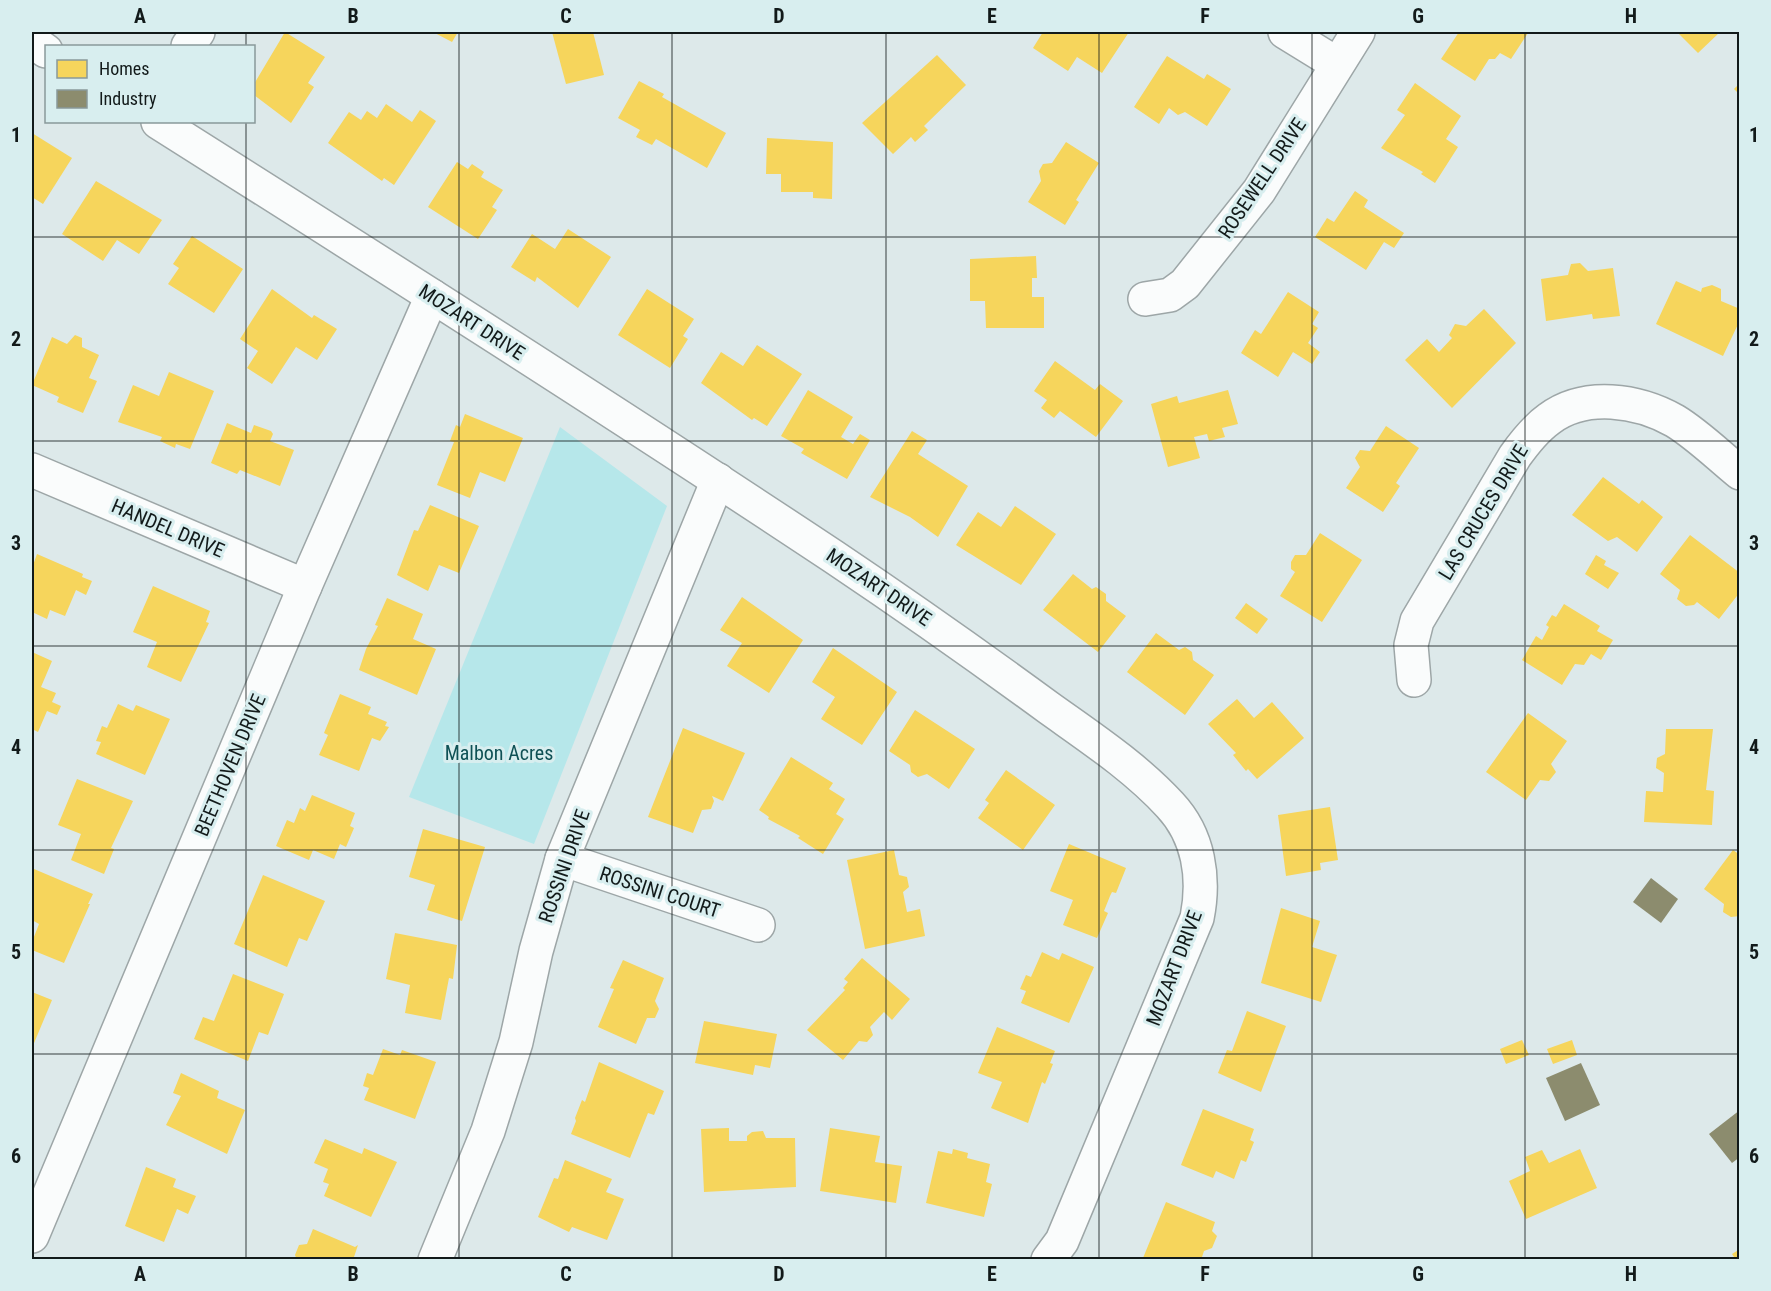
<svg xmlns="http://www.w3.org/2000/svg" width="1771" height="1291" font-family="'Roboto Condensed',sans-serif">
<rect width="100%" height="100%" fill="#dde9ea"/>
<!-- green -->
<path fill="#b6e7ea" d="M560 427 667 506 534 844 409 797Z"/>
<!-- homes -->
<g fill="#f6d55c">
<path d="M285 32 325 57 308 83 314 87 291 123 254 95V84Z"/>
<path d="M433 32H458L452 42Z"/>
<path d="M552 32H593L604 75 566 84Z"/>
<path d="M1043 32H1129L1102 73 1077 57 1068 71 1033 48Z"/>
<path d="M1459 32H1526L1528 33 1511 59 1500 53 1495 59H1489L1475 81 1441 59Z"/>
<path d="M1677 32H1720L1698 53Z"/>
<path d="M937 55 966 85 924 126 928 130 915 142 911 137 893 154 862 123Z"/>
<path d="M1167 56 1204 79 1207 74 1231 89 1207 126 1185 112 1178 115 1169 108 1159 124 1134 107Z"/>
<path d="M639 81 664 94 662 97 726 133 707 168 656 139 652 145 636 137 640 130 618 118Z"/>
<path d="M1415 83 1461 116 1446 139 1458 147 1435 183 1421 174 1423 172 1381 148 1405 115 1397 110Z"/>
<path d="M1740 83V95L1734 89Z"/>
<path d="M386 104 412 122 420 110 436 121 394 185 384 178 382 181 328 143 349 112 361 120 367 111 377 118Z"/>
<path d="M32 133 72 158 43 204 32 197Z"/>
<path d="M767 138 833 142 832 199 813 198V192H781V174H766Z"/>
<path d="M1066 142 1099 163 1076 200 1079 202 1065 225 1028 202 1041 181 1039 171 1043 164 1052 163Z"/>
<path d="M457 162 468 169 472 164 484 172 481 177 503 190 492 207 497 210 478 239 428 207Z"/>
<path d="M96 181 162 220 139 254 117 240 103 261 62 234Z"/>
<path d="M1355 191 1368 200 1364 207 1404 233 1394 248 1384 242 1366 270 1315 237 1327 218 1334 222Z"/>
<path d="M568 229 611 257 578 308 537 277 535 282 511 267 532 234 555 249Z"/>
<path d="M192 236 243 269 214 313 168 284 179 268 173 264Z"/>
<path d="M1036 256 1037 278H1032V297H1044V328H986L985 301H970V259Z"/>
<path d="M1580 263 1588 271 1613 268 1620 316 1593 319 1592 314 1546 321 1541 279 1568 275 1571 264Z"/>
<path d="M1676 281 1701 292 1702 288 1712 285 1721 289V301L1740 309V320L1723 356 1656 324Z"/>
<path d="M272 289 312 318 314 315 337 329 317 360 296 347 272 384 247 368 258 351 240 339Z"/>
<path d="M647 289 694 319 683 336 688 339 670 368 618 335Z"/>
<path d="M1288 292 1319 312 1312 324 1318 328 1308 343 1320 352 1312 364 1293 352 1278 377 1241 353 1255 330 1261 334Z"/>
<path d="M1484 309 1516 343 1452 408 1405 360 1427 339 1439 352 1452 338 1449 335 1455 324 1466 326Z"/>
<path d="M75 335 82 338V347L99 355 89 378 97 381 83 413 57 402 59 397 32 385 52 337 67 344Z"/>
<path d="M757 345 802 374 767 426 754 418 752 420 701 383 721 352 743 366Z"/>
<path d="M1055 361 1095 390 1100 384 1123 401 1096 437 1060 411 1054 418 1041 408 1047 400 1034 391Z"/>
<path d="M169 372 214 391 190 449 176 444 175 448 160 441 162 437 118 422 133 385 159 396Z"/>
<path d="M808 390 853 417 841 437 853 444 860 434 870 440 847 479 801 453 804 449 781 436Z"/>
<path d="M1228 390 1238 424 1222 428 1225 437 1209 441 1207 434 1194 437 1200 458 1168 467 1151 404 1177 396 1179 403Z"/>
<path d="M465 414 523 438 505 482 480 472 470 498 437 485 454 442 450 441 456 425 460 427Z"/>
<path d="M227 423 251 433 254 425 271 431 273 434 270 441 294 450 280 486 240 470 237 474 211 463Z"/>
<path d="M1386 426 1419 448 1396 483 1400 486 1383 512 1346 488 1360 467 1355 458 1360 450 1370 451Z"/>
<path d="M912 431 927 440 918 454 968 486 938 537 910 517 870 497Z"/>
<path d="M1603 477 1639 504 1642 500 1663 517 1637 552 1617 537 1608 541 1572 515Z"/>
<path d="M430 505 479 526 459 573 439 565 428 591 397 575 414 530 418 531Z"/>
<path d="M1015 506 1056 534 1021 585 956 545 978 512 1001 527Z"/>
<path d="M1320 533 1362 560 1322 622 1280 596 1295 572 1291 569V562L1295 555H1306Z"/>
<path d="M1690 535 1740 573V592L1719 619 1697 602 1694 605 1686 606 1677 599 1680 590 1660 574Z"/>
<path d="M37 554 83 574 82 577 92 581 86 595 76 590 65 616 50 610 47 619 32 612V568Z"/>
<path d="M1596 555 1606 561 1604 565 1619 573 1608 589 1585 574Z"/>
<path d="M1073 574 1092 589 1096 587 1106 594V601L1126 616 1098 652 1043 610Z"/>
<path d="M153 586 210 611 206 622 209 623 181 682 147 667 157 642 133 632Z"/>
<path d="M742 597 803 640 769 693 727 666 742 643 720 630Z"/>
<path d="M387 598 423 614 413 639 436 649 417 695 359 670 366 649 378 626 375 625Z"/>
<path d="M1246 603 1268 619 1257 634 1235 618Z"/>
<path d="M1564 604 1600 626 1597 631 1613 640 1601 660 1591 654 1584 665 1575 664 1562 685 1522 660 1536 636 1542 640 1549 627 1546 625 1552 615 1556 617Z"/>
<path d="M1156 633 1179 650 1185 647 1192 652 1193 660 1214 675 1185 715 1127 672Z"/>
<path d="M833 648 897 692 862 745 821 719 835 697 812 682Z"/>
<path d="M32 652 52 661 41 687 56 693 52 702 61 706 57 715 47 711 38 732 32 729Z"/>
<path d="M340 694 371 707 368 714 387 722 385 726 389 727 380 741 372 738 359 771 319 755 328 735 324 733Z"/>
<path d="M1237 699 1254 718 1272 702 1304 738 1257 779 1248 769 1246 771 1233 755 1236 753 1208 724Z"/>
<path d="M118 704 133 711 136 705 170 719 145 775 96 754 101 742 96 741 102 726 107 728Z"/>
<path d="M915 710 975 749 949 789 927 774 918 777 911 772 910 765 889 751Z"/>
<path d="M1528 713 1567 741 1551 764 1556 772 1549 781 1540 780 1526 800 1486 772Z"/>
<path d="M683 728 745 753 723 801 712 796 714 801 711 809 702 810 693 833 648 817Z"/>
<path d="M1666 729H1713L1706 790 1714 791 1712 825 1644 822 1646 791 1663 792 1664 773 1656 768 1657 758 1665 754Z"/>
<path d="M791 757 833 783 829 789 845 799 836 814 844 819 823 854 798 838 800 836 768 819 769 817 759 810Z"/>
<path d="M1006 770 1055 805 1023 850 978 818 989 803 985 800Z"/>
<path d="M77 779 133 801 111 848 114 849 104 874 71 860 81 834 58 825Z"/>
<path d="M312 795 355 813 350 826 354 828 346 847 340 844 334 859 313 850 309 860 276 846 287 820 294 823 300 808 305 811Z"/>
<path d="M1330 807 1338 860 1320 863 1321 870 1286 876 1278 815Z"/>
<path d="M423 829 485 847 462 921 427 910 435 885 409 877Z"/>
<path d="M1069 844 1126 868 1116 893 1112 892 1110 896 1104 911 1108 913 1097 938 1063 925 1073 900 1050 891Z"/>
<path d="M894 850 899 875 907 877 909 887 903 892 907 912 920 909 925 936 865 949 847 860Z"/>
<path d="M1733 850 1740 855V916L1731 917 1723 912 1724 904 1704 889Z"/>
<path d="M34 869 93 894 88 904H90L64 963 32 950V942L39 924 32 920Z"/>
<path d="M263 875 325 901 307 941 299 938 287 967 234 944Z"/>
<path d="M1281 908 1320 921 1312 947 1337 955 1321 1002 1261 983Z"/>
<path d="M395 933 457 945 453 979 449 978 441 1020 405 1013 410 985 386 979Z"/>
<path d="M1042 952 1059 960 1062 953 1094 967 1069 1023 1021 1003 1026 991 1020 989 1026 975 1031 977Z"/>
<path d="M862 958 910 999 892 1020 884 1012 870 1027 873 1035 867 1042 859 1041 843 1060 807 1030 845 990 843 988 848 982 844 979Z"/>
<path d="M623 960 664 978 655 1001 659 1009 655 1018H647L636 1044 598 1027 614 989 610 988Z"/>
<path d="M233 974 284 994 268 1035 259 1032 248 1061 194 1039 203 1017 214 1021Z"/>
<path d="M32 992 52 1000 32 1048Z"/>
<path d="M1247 1011 1286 1026 1261 1092 1218 1073 1227 1050 1232 1051Z"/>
<path d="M704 1021 777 1034 770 1068 755 1065 753 1075 695 1063Z"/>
<path d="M997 1027 1055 1051 1050 1063 1053 1064 1045 1084 1042 1082 1028 1123 991 1108 1002 1082 978 1073Z"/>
<path d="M1522 1040 1529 1055 1506 1064 1500 1049Z"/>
<path d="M1572 1040 1577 1055 1553 1064 1547 1049Z"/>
<path d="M383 1049 400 1055 402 1050 436 1062 415 1119 364 1100 369 1088 363 1086 367 1073 373 1075Z"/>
<path d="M599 1062 664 1091 654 1115 648 1113 630 1158 571 1134 576 1121 575 1118 582 1100 585 1102Z"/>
<path d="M181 1073 219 1091 217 1098 245 1110 227 1154 166 1125 181 1096 173 1093Z"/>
<path d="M1203 1109 1254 1129 1250 1140 1254 1142 1246 1162 1241 1160 1234 1179 1216 1171 1213 1178 1181 1165Z"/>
<path d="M729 1128V1141H747V1136L752 1132 763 1131 766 1138H795L796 1187 704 1192 701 1129Z"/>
<path d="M830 1128 880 1136 875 1162 902 1166 896 1203 820 1191Z"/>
<path d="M325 1139 362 1154 364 1148 397 1162 371 1217 324 1196 329 1184 323 1182 328 1169 314 1163Z"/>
<path d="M953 1149 968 1153 967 1158 990 1164 986 1182 992 1184 984 1217 926 1203 938 1151 952 1154Z"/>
<path d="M1580 1149 1597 1188 1526 1219 1509 1181 1530 1171 1525 1157 1542 1150 1549 1163Z"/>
<path d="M565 1160 612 1179 606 1192 624 1199 607 1240 572 1227 569 1232 538 1217 554 1178 558 1179Z"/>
<path d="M146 1167 176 1179 173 1187 196 1196 188 1214 177 1209 164 1242 125 1226Z"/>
<path d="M1166 1202 1215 1222 1212 1231 1217 1236 1212 1248 1204 1251 1201 1260 1143 1258Z"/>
<path d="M313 1229 355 1247 358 1245 353 1260H297L295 1255 299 1245 307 1244Z"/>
<path d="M1740 1249V1260H1736L1732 1254Z"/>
</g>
<!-- industry -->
<g fill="#8c8c6e">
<path d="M1651 878 1678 899 1661 923 1633 902Z"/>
<path d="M1581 1063 1600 1105 1565 1121 1546 1078Z"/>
<path d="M1740 1110V1157L1732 1163 1709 1134Z"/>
</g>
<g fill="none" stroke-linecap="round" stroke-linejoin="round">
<defs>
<g id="minor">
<path d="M1285 32 1337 64"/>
<path d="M32 41 46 51"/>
<path d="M188 46 198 32"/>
<path d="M158 122C384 265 611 409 834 557 907 606 978 656 1049 708 1091 738 1135 767 1170 805 1199 836 1205 878 1197 918L1062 1241 1048 1260"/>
<path d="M1145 299 1170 295 1185 284 1259 191 1358 32"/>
<path d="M32 470 305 586"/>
<path d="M1414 680 1411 645 1417 621 1515 456C1525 442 1535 429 1549 419 1585 392 1638 400 1675 421 1698 435 1719 456 1740 473"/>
<path d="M562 859 758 925"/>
<path d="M32 1236 305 586 432 296"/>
<path d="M435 1260 488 1131 516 1042 536 951 562 859 718 480"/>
</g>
</defs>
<!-- minor casing -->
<use href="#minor" stroke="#9da6a7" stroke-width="36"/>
<!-- minor -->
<use href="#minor" stroke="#fafcfc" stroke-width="33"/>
</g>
<!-- grid -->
<path fill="none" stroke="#121a1a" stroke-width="1.5" stroke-opacity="0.55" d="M246 32V46M459 32V1260M672 32V1260M886 32V1260M1099 32V1260M1312 32V1260M1525 32V1260M246 122V1260M32 237H1740M32 441H1740M32 646H1740M32 850H1740M32 1054H1740"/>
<g text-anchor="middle" stroke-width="6" stroke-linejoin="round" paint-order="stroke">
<!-- street labels -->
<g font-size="20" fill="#121a1a" stroke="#d8eeef">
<text transform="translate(1262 178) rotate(-56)" y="7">ROSEWELL DRIVE</text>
<text transform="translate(472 322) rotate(33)" y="7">MOZART DRIVE</text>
<text transform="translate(1483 512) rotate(-59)" y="7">LAS CRUCES DRIVE</text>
<text transform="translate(168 528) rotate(23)" y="7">HANDEL DRIVE</text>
<text transform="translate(879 587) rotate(34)" y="7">MOZART DRIVE</text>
<text transform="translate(230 765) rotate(-67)" y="7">BEETHOVEN DRIVE</text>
<text transform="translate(564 866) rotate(-71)" y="7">ROSSINI DRIVE</text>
<text transform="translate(660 892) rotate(18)" y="7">ROSSINI COURT</text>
<text transform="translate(1174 968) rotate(-69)" y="7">MOZART DRIVE</text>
</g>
<!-- park labels -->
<g font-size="20" fill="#0f5155" stroke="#d8eeef">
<text x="499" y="760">Malbon Acres</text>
</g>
</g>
<!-- border -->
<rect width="1771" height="1291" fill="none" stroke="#d8eeef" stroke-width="66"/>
<!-- legend -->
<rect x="45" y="45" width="210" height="78" fill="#d8eeef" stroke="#89999a" stroke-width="1.5"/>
<rect x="57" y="60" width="30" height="18" fill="#f6d55c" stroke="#89999a" stroke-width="1.5"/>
<text x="99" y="75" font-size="18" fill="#121a1a">Homes</text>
<rect x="57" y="90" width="30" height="18" fill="#8c8c6e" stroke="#89999a" stroke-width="1.5"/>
<text x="99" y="105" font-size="18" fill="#121a1a">Industry</text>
<rect x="33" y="33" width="1705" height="1225" fill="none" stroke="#121a1a" stroke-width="2"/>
<g font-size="20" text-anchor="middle" font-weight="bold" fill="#121a1a">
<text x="140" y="23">A</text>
<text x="353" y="23">B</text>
<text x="566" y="23">C</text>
<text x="779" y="23">D</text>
<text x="992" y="23">E</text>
<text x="1205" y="23">F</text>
<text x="1418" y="23">G</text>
<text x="1631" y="23">H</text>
<text x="16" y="142">1</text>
<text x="1754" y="142">1</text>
<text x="16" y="346">2</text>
<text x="1754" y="346">2</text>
<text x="16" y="550">3</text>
<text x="1754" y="550">3</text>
<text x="16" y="754">4</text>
<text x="1754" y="754">4</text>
<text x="16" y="959">5</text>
<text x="1754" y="959">5</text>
<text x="16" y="1163">6</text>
<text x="1754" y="1163">6</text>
<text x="140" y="1281">A</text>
<text x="353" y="1281">B</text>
<text x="566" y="1281">C</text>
<text x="779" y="1281">D</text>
<text x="992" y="1281">E</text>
<text x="1205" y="1281">F</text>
<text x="1418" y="1281">G</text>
<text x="1631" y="1281">H</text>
</g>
</svg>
